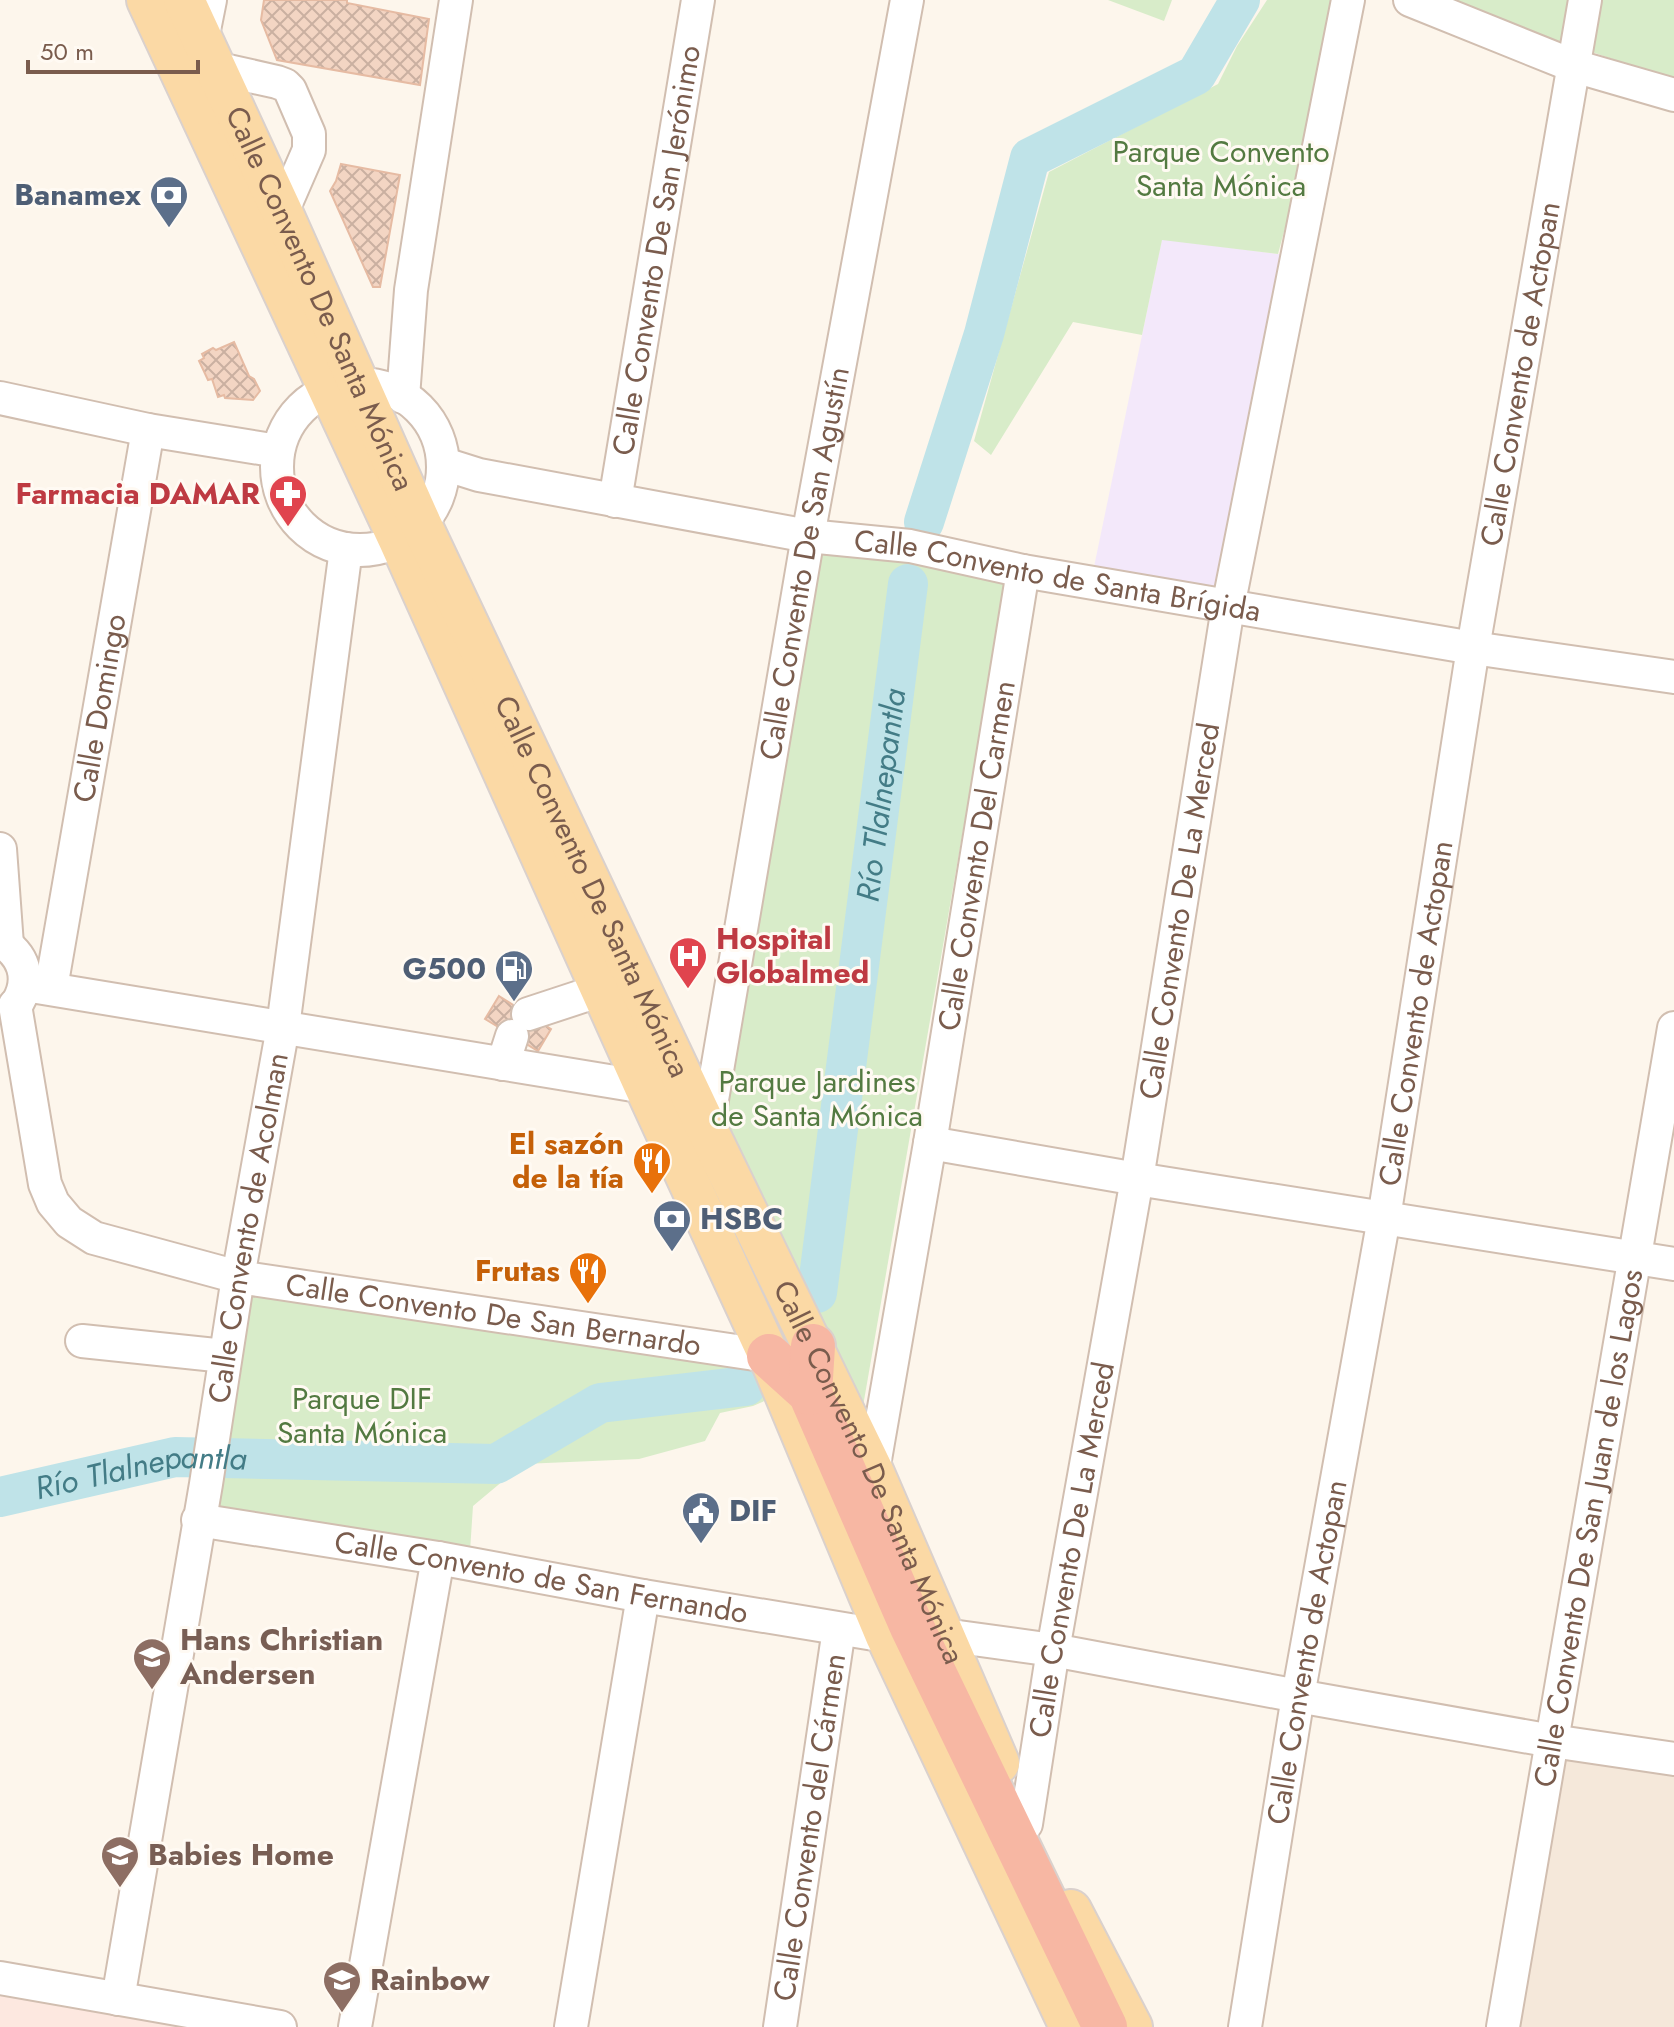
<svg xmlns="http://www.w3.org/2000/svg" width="1674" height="2027" font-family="Jost,sans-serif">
<defs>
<pattern id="building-cross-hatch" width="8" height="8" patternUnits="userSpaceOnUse" patternTransform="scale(2)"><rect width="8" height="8" fill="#f3d5c3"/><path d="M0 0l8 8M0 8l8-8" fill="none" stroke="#cab0a1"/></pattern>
</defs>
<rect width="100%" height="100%" fill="#fdf6ec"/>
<!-- residential -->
<path fill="#f5e8da" d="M1558 1747 1674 1761V2027H1508Z"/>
<!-- commercial -->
<path fill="#fde8e0" d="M0 1979 279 2027H0Z"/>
<!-- education -->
<path fill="#f3e8fa" d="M1162 239 1302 257 1237 616 1089 591Z"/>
<!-- park -->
<g fill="#d8ecc9">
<path d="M1108 0H1172L1164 21Z"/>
<path d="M1267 0H1346L1278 254 1162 240 1142 335 1073 322 991 455 974 441 1049 172 1218 84 1237 46Z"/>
<path d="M1445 0H1572L1564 49Z"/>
<path d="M1597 0H1674V80L1589 51Z"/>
<path d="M822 546 1007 577 862 1412 711 1126Z"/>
<path d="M238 1277 744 1360 761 1373 769 1399 753 1406 720 1413 705 1441 639 1459 523 1464 473 1506 470 1551 218 1513Z"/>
</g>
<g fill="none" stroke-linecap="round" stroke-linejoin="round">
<!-- river -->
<g stroke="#bfe3e8" stroke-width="40">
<path d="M924 522 984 334 1030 158 1196 75 1240 0"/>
<path id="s1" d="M817 1293 908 584"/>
<path id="s2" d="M0 1497 175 1457 496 1464 600 1403 746 1386"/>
</g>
</g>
<!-- building -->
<g fill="url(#building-cross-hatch)" stroke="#e6bba3" stroke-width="2">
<path d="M264 0H347V3L429 19 420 85 277 60 261 20Z"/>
<path d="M341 164 400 175 380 287H373L330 191 336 181Z"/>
<path d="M234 342 249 376 254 379 260 391 253 400 225 398 224 395 218 397 212 379 208 380 199 361 204 358 202 354 213 348 216 350Z"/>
<path d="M499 996 551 1029 538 1051 485 1019Z"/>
</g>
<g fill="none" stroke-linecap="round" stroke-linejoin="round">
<defs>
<g id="minor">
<path d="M1410 0 1574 66 1674 95"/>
<path d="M202 40 210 0"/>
<path d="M215 68 277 82 285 85 290 90 309 134V150L282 212"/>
<circle cx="360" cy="467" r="83"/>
<path d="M403 397 411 290 456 0"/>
<path d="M0 398 148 430 278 451"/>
<path id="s3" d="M444 464 479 475 808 536 910 546 1023 571 1473 648 1674 677"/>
<path id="s4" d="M615 501 698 0"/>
<path d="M0 849 7 945"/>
<path d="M0 941C23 954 32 978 18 1002"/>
<path d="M25 985 645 1087"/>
<path id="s5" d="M51 988 148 430"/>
<path id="s6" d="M15 1005 45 1184 53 1203 69 1222 94 1238 238 1277 769 1356"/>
<path d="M528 1014 601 990"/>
<path d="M503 1064 512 1036"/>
<path id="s7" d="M707 1129 808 536 907 0"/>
<path d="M930 1143 1137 1179 1674 1264"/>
<path d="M82 1341 225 1356"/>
<path id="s8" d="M873 1471 930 1143 1023 571"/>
<path id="s9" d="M198 1520 438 1558 643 1596 886 1636"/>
<path d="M944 1635 1053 1650 1298 1696 1552 1741 1674 1759"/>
<path id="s10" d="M1026 1824 1053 1650 1137 1179 1228 607 1348 0"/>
<path d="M0 1978 280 2027"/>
<path id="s11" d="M118 1999 206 1484 238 1277 283 1027 346 549"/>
<path d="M355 2027 438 1558"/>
<path d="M571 2027 643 1596"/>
<path id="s12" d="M780 2027 839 1629"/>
<path id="s13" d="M1245 2027 1298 1696 1384 1218 1473 648 1585 0"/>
<path id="s14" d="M1503 2027 1674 1028"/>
</g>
<g id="major">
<path d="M147 0 399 540 645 1087 769 1356 886 1636 1070 2027"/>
<path id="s15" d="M184 0 282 212 421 524 707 1129 873 1471 999 1763"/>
<path d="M1071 1910 1132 2027"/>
</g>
<g id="highway">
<path d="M769 1356 810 1393 912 1627 1105 2027"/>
<path d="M810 1393 813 1346"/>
</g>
</defs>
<!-- minor casing -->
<use href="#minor" stroke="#d1beb0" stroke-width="36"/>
<!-- major casing -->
<use href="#major" stroke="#dad1cd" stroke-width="44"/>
<!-- highway casing -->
<use href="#highway" stroke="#dad1cd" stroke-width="48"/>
<!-- minor -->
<use href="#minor" stroke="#fff" stroke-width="32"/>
<!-- major -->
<use href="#major" stroke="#fbd9a5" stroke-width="40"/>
<!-- highway -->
<use href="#highway" stroke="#f7b7a3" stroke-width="44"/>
</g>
<!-- icons -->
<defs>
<symbol id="bank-pin" viewBox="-11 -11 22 30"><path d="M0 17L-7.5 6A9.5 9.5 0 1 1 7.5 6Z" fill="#5c6f8a" stroke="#fffaf3"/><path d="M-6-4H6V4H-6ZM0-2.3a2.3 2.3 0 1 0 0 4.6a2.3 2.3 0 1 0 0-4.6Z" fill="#fff"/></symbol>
<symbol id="pharmacy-pin" viewBox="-11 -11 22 30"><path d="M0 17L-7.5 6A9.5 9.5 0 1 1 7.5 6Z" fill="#e0444e" stroke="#fffaf3"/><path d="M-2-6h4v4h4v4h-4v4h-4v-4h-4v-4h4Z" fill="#fff"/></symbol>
<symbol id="hospital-pin" viewBox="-11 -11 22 30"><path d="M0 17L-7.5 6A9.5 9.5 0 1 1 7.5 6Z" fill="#e0444e" stroke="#fffaf3"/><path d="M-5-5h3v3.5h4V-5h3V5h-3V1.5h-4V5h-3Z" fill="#fff"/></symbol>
<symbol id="fuel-pin" viewBox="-11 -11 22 30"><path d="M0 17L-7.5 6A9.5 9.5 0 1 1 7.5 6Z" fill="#5c6f8a" stroke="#fffaf3"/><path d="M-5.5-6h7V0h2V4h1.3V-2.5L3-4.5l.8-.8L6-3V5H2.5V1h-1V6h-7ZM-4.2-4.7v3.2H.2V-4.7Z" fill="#fff"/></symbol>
<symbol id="restaurant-pin" viewBox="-11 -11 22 30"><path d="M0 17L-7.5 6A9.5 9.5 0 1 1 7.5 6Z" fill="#e8710a" stroke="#fffaf3"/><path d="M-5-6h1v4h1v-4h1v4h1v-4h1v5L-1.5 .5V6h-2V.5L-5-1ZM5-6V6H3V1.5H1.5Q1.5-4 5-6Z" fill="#fff"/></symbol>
<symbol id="civic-pin" viewBox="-11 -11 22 30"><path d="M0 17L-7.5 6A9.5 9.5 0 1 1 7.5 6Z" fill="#5c6f8a" stroke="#fffaf3"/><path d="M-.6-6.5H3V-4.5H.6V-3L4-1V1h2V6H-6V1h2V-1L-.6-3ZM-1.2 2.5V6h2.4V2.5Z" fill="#fff"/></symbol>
<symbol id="school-pin" viewBox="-11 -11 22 30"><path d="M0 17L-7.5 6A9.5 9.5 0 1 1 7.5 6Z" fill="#8d6e63" stroke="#fffaf3"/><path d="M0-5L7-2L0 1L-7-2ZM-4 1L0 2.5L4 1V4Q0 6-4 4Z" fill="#fff"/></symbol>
</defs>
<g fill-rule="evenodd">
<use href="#bank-pin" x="147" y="173" width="44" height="60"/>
<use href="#pharmacy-pin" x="266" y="472" width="44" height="60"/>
<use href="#hospital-pin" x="666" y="934" width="44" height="60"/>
<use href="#fuel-pin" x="492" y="947" width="44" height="60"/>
<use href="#restaurant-pin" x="630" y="1139" width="44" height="60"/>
<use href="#bank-pin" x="650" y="1197" width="44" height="60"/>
<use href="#restaurant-pin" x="566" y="1249" width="44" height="60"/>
<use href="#civic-pin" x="679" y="1489" width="44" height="60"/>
<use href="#school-pin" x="130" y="1635" width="44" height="60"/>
<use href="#school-pin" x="98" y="1833" width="44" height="60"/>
<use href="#school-pin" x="320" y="1958" width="44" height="60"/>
</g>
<g text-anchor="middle" stroke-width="6" stroke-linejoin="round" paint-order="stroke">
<!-- park labels -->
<g font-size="30" fill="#537a41" stroke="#fffaf3">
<text x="1221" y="162">Parque Convento<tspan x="1221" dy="34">Santa Mónica</tspan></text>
<text x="817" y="1092">Parque Jardines<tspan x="817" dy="34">de Santa Mónica</tspan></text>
<text x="362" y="1409">Parque DIF<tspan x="362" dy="34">Santa Mónica</tspan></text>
</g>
<!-- service labels -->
<g font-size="30" font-weight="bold" fill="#4e5e75" stroke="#fffaf3" text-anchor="end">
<text x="141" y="205">Banamex</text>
<text x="486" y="979">G500</text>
<text x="700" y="1229" text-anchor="start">HSBC</text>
<text x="729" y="1521" text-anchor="start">DIF</text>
</g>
<!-- street labels -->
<g font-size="30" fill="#7a5c4d" stroke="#fffaf3">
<text dy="10" stroke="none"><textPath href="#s4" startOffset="254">Calle Convento De San Jerónimo</textPath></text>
<text dy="10" stroke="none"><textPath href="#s15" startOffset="328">Calle Convento De Santa Mónica</textPath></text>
<text dy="10" stroke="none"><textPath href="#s13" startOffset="1676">Calle Convento de Actopan</textPath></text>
<text dy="10" stroke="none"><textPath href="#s7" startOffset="574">Calle Convento De San Agustín</textPath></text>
<text dy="10" stroke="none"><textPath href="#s3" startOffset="624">Calle Convento de Santa Brígida</textPath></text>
<text dy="10" stroke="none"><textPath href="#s5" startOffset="284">Calle Domingo</textPath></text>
<text dy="10" stroke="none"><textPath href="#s8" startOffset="624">Calle Convento Del Carmen</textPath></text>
<text dy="10" stroke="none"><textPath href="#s15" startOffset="976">Calle Convento De Santa Mónica</textPath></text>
<text dy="10" stroke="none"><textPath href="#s10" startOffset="926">Calle Convento De La Merced</textPath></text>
<text dy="10" stroke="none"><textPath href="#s13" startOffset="1028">Calle Convento de Actopan</textPath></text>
<text dy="10" stroke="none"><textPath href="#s11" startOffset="782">Calle Convento de Acolman</textPath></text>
<text dy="10" stroke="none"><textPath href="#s6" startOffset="664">Calle Convento De San Bernardo</textPath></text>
<text dy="10" stroke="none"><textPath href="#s15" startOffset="1624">Calle Convento De Santa Mónica</textPath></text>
<text dy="10" stroke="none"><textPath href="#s14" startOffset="506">Calle Convento De San Juan de los Lagos</textPath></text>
<text dy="10" stroke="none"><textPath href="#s10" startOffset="278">Calle Convento De La Merced</textPath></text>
<text dy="10" stroke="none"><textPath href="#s9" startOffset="348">Calle Convento de San Fernando</textPath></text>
<text dy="10" stroke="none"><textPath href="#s13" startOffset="380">Calle Convento de Actopan</textPath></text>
<text dy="10" stroke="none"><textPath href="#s12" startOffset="202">Calle Convento del Cármen</textPath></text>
</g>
<!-- health labels -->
<g font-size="30" font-weight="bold" fill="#be3a42" stroke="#fffaf3" text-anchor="end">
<text x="260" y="504">Farmacia DAMAR</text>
<text x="716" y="949" text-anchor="start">Hospital<tspan x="716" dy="34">Globalmed</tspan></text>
</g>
<!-- food labels -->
<g font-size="30" font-weight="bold" fill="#c56008" stroke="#fffaf3" text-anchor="end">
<text x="624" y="1154">El sazón<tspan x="624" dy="34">de la tía</tspan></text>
<text x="560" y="1281">Frutas</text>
</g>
<!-- education labels -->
<g font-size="30" font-weight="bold" fill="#785e54" stroke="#fffaf3" text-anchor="start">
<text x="180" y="1650">Hans Christian<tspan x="180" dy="34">Andersen</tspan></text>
<text x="148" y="1865">Babies Home</text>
<text x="370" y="1990">Rainbow</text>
</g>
<!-- water labels -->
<g font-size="32" font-style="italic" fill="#437c86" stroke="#fffaf3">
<text dy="11" stroke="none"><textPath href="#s1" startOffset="502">Río Tlalnepantla</textPath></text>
<text dy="11" stroke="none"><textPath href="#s2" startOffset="144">Río Tlalnepantla</textPath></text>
</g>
</g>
<!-- scale -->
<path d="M28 60v12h170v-12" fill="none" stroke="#7a5c4d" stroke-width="4"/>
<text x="40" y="60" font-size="24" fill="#7a5c4d" stroke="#fffaf3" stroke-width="6" paint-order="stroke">50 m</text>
</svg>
